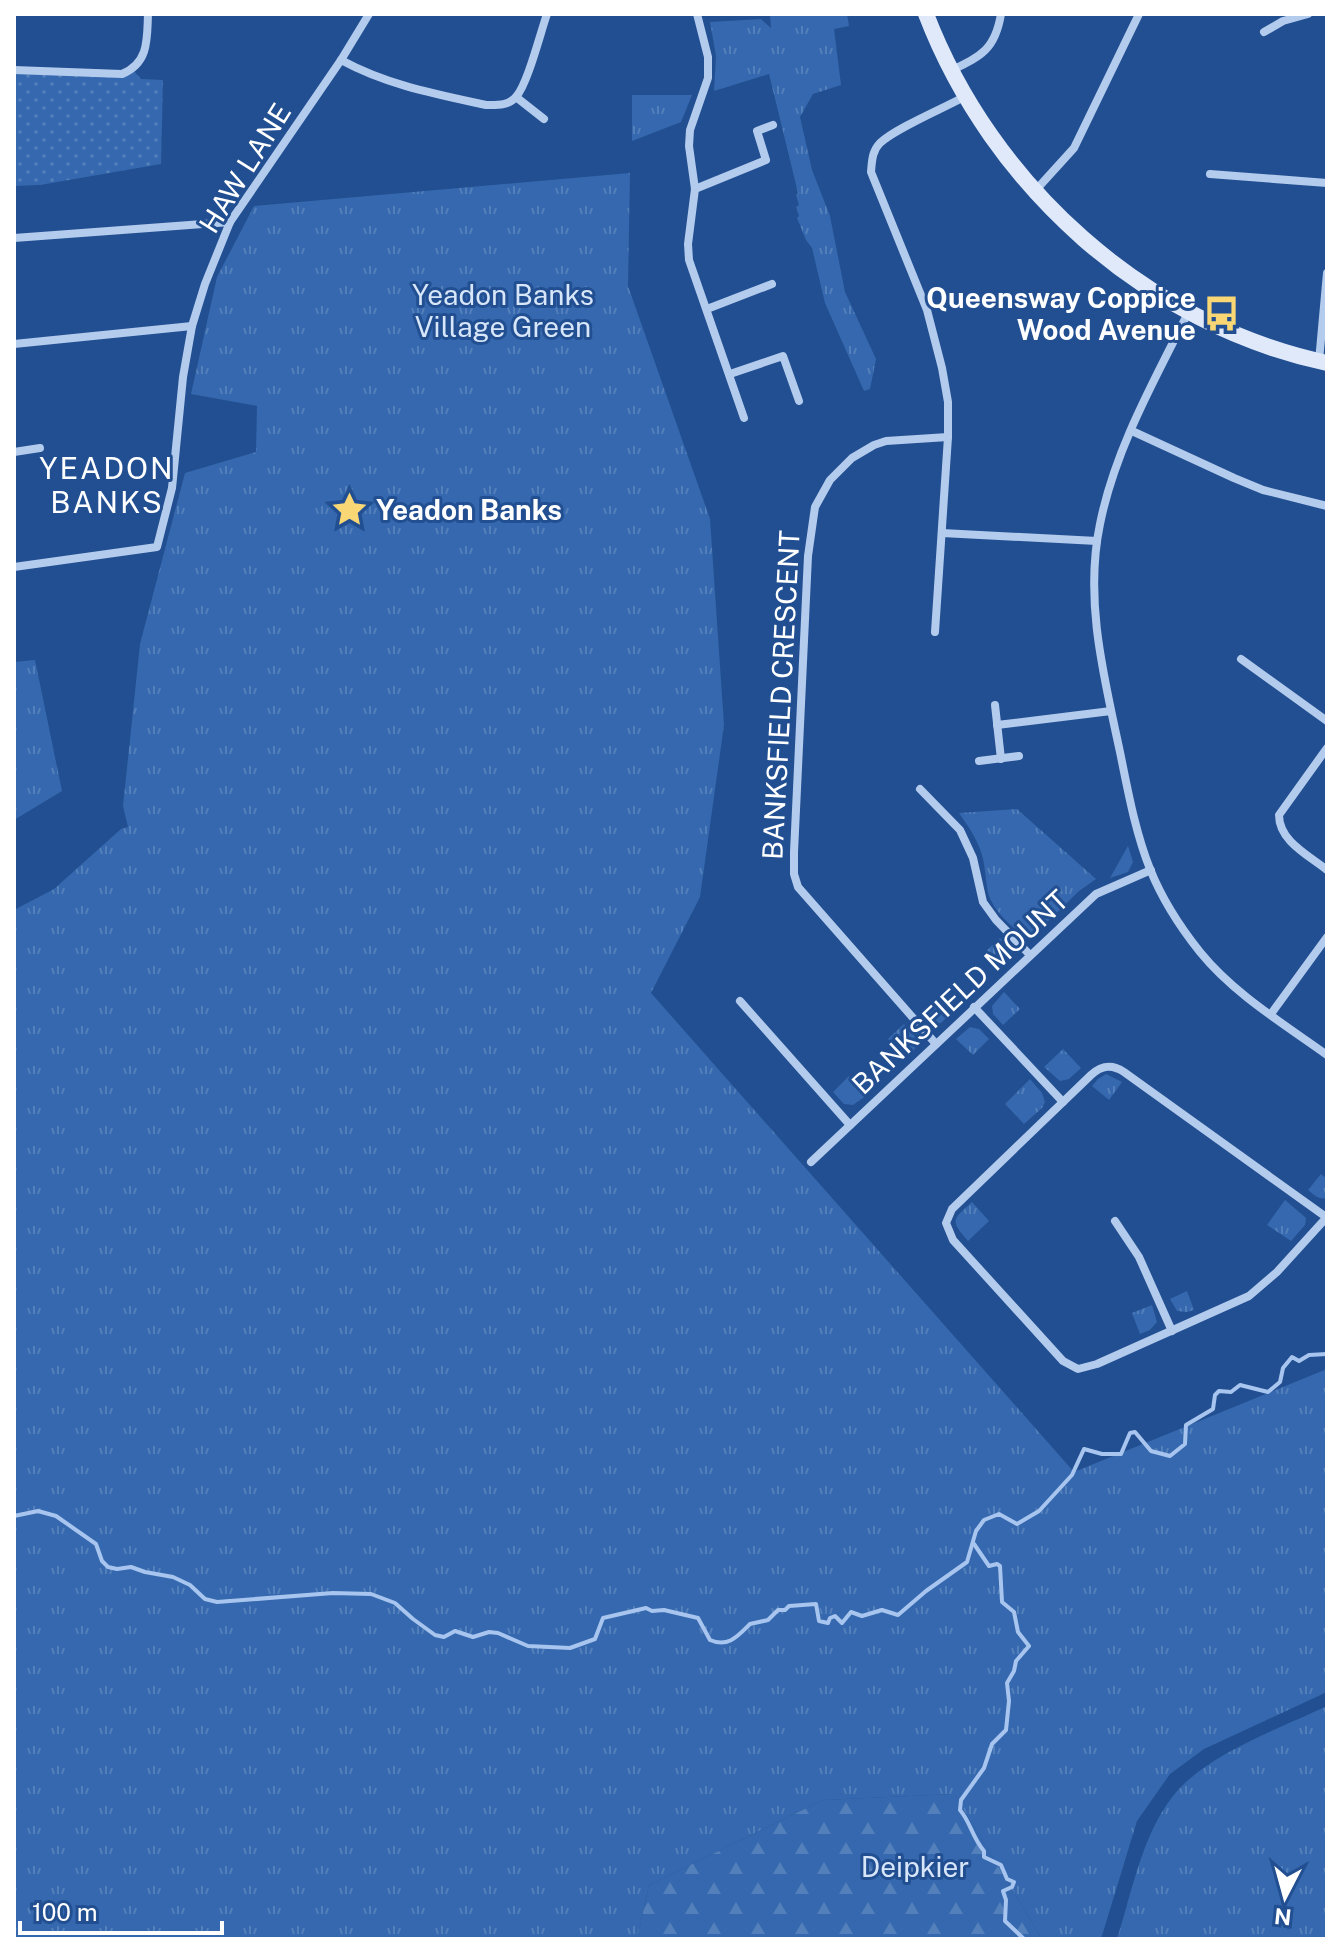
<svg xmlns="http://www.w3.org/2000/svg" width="1341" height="1953" font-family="'Public Sans',sans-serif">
<defs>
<pattern id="grass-tufts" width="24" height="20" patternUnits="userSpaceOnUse" patternTransform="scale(2)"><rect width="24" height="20" fill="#3568ae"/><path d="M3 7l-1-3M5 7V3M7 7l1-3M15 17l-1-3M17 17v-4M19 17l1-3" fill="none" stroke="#537fba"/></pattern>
<pattern id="forest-firs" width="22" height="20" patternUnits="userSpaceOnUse" patternTransform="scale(2)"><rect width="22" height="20" fill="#3568ae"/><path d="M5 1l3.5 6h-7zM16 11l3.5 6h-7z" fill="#537fba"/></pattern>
<pattern id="garden-dots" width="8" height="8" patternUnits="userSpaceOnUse" patternTransform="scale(2)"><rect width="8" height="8" fill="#3568ae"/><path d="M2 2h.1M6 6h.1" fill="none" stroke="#537fba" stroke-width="1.8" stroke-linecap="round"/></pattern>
</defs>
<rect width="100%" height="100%" fill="#224f91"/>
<!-- grass -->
<g fill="url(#grass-tufts)">
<path d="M770 14H847L849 26 834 29 841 85 813 94 800 117 812 170 830 216 845 292 876 359 870 389 864 391 825 303 812 248 806 240 797 218 799 216 796 207 799 205 796 195 798 193 769 74 714 91 716 56 710 22 761 19 771 28Z"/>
<path d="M632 95H692L681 122 632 141Z"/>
<path d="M630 173 628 286 710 519 724 725 700 897 651 993 1074 1472 1327 1369V1692L1204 1749 1170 1774 1137 1821 1101 1939H1042L954 1794 823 1800 649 1885 637 1939H14V910L54 889 121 829 128 827 123 806 140 644 185 473 256 452 257 406 191 394 217 277 254 206Z"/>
<path d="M35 660 62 791 14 820V662Z"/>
<path d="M1017 809 1096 879 1079 891 1041 928 1028 936C1014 932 994 910 989 896 985 882 986 866 981 852 976 837 968 826 959 813Z"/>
<path d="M1128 846 1133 862 1128 872 1110 878Z"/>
<path d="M1000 938 1007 945 1009 956 998 969 983 954Z"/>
<path d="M1004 992 1020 1009 1003 1025 993 1014 992 1006Z"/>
<path d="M936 998 950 1014 941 1023 932 1024 921 1012Z"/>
<path d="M904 1024 917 1039 915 1049 905 1058 888 1039Z"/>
<path d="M970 1027 979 1029 989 1039 973 1055 956 1039Z"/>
<path d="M1063 1049 1081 1068 1069 1079 1060 1081 1044 1067Z"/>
<path d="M1106 1074 1122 1082 1109 1100 1092 1086 1098 1079Z"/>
<path d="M849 1076 867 1095 853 1105 844 1104 833 1092Z"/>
<path d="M1030 1079 1042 1093 1045 1102 1042 1108 1024 1124 1005 1104Z"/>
<path d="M1321 1174 1327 1179V1198C1319 1200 1314 1195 1308 1190Z"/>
<path d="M1285 1200 1306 1218 1305 1225 1291 1241 1267 1225Z"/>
<path d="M972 1202 989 1221 968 1241C950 1220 952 1220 972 1202Z"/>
<path d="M1187 1291 1194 1310 1187 1312 1177 1311 1170 1299Z"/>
<path d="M1152 1305 1157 1322 1150 1330 1140 1334 1132 1313Z"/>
<path d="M1327 1706V1939H1117C1132 1892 1142 1835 1173 1796 1206 1754 1279 1729 1327 1706Z"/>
</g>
<!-- forest -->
<path fill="url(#forest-firs)" d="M954 1794 1042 1939H637L649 1885 823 1800Z"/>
<!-- garden -->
<path fill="url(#garden-dots)" d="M132 69 141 79 163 80 161 164 40 185 14 186V73L111 74Z"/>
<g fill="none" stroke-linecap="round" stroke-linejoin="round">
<!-- stream -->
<g stroke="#a7c5ee" stroke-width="4">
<path d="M14 1516 38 1511 56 1516 96 1544 102 1561 108 1567 117 1569 131 1567 145 1572 173 1577 190 1585 205 1599 217 1602 333 1593 371 1594 395 1603 413 1619 435 1635 444 1637 455 1631 473 1637 489 1632 498 1633 528 1646 570 1648 595 1639 603 1618 646 1608 652 1611 664 1610 698 1618 710 1640C728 1648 738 1636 750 1624L768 1620 778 1610H785L789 1606 816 1604 819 1621 828 1623 830 1618 835 1616 842 1623 851 1612 862 1616 882 1610 898 1615 926 1591 967 1562 976 1531 984 1520 999 1514 1017 1524 1039 1511 1072 1475 1084 1449 1102 1454H1121L1130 1433 1135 1432 1151 1451 1170 1456 1185 1444 1186 1425 1213 1409 1215 1395 1219 1391 1231 1392 1240 1385 1268 1392 1280 1382 1283 1368 1292 1357 1299 1361 1309 1355 1327 1354"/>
<path d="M974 1544 989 1566 997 1564 1000 1566 1002 1602 1014 1612 1018 1632 1029 1646 1016 1661 1014 1671 1007 1683 1009 1701 1006 1730 992 1744 984 1768 961 1800 960 1810C971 1823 972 1837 984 1851V1857L1001 1865 1007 1879 1014 1882 1012 1887 1003 1891 1006 1900 1005 1921 1024 1939"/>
</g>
<!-- street -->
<g stroke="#b3cbed" stroke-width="8">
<path d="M697 14 708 57V78L690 130 689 146 695 189 688 244 689 260 744 418"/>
<path d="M1264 32 1283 21 1308 14"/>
<path d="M341 60C387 85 435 94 486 105 497 105 508 106 516 97 528 83 540 34 547 14"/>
<path d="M14 70 122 74C149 63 147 39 148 14"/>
<path d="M950 71C981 56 995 50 1001 14"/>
<path d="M516 97 544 119"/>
<path d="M1210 174 1327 183"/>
<path d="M695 189 766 160 757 131 773 125"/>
<path d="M1035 191 1074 148 1139 14"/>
<path d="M14 238 230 222"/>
<path d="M707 309 772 284"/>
<path d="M1189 311C1155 379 1115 449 1100 524 1084 600 1104 677 1120 752 1128 791 1135 831 1150 869 1162 899 1180 927 1200 952 1234 994 1284 1024 1327 1055"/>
<path d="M14 344 192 326"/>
<path d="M1319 361 1327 273"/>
<path d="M730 374 783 356 799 401"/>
<path d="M1132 431 1234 478 1263 490 1327 506"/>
<path d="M14 452 40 448"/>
<path d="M942 533 1097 541"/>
<path d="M14 567 157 547 172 488 183 377 192 326 205 284 230 222 341 60 369 14"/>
<path d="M935 632 948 437V402L942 368 927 310 871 172C872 161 872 151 880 143 896 128 942 109 964 97"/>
<path d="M1241 659 1327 721"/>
<path d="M995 705 1001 759"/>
<path d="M997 725 1111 711"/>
<path d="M1327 748 1279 815C1279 841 1308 855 1327 870"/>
<path d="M979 761 1019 756"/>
<path d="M920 789 960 830 973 858 983 902 996 920 1030 955"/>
<path d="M740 1001 850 1125"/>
<path d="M974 1007 1063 1102"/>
<path d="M1271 1014 1327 937"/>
<path d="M936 1044 798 887 794 874V852L808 556 815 507 830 480 852 458 874 445 886 441 948 437"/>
<path d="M811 1162 1096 894 1151 870"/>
<path d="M1326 1217 1124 1072C1112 1064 1102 1065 1091 1075L952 1209 946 1223 953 1240 1063 1361 1078 1369 1097 1364 1249 1296 1277 1272 1327 1217"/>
<path d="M1115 1221 1139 1257 1172 1331"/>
</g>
<!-- secondary -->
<path stroke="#dfe9fa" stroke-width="16" d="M926 14C992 186 1145 324 1327 363"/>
</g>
<!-- icons -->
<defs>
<symbol id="bus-bare" viewBox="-9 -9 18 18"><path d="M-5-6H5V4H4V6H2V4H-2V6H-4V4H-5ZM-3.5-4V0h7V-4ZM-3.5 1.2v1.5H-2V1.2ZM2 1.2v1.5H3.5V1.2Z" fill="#f9d775" stroke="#224f91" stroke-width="2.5" paint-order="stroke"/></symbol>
<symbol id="sight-bare" viewBox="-9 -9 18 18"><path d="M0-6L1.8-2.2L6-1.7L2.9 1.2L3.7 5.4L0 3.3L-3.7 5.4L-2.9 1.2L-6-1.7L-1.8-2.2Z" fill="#f9d775" stroke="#224f91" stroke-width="2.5" paint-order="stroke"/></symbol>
</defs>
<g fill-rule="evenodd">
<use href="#bus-bare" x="1196" y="288" width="51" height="51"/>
<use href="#sight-bare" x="324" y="484" width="51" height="51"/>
</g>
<g text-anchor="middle" stroke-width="6" stroke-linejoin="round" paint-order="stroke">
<!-- street labels -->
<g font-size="28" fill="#fff" stroke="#224f91">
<text transform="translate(245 168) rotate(-58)" y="10">HAW LANE</text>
<text transform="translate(781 695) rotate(-87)" y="10">BANKSFIELD CRESCENT</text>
<text transform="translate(960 992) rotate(-43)" y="10">BANKSFIELD MOUNT</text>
</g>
<!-- park labels -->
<g font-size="28" fill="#d8e6f9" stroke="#224f91">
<text x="503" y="305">Yeadon Banks<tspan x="503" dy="32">Village Green</tspan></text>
<text x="915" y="1877">Deipkier</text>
</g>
<!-- poi labels -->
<g font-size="28" font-weight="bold" fill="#fff" stroke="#224f91" text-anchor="end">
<text x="1196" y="308">Queensway Coppice<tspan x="1196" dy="32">Wood Avenue</tspan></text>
<text x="376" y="520" text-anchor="start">Yeadon Banks</text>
</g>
<!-- neighbourhood labels -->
<g font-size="30" letter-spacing="2" fill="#fff" stroke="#224f91">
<text x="107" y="479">YEADON<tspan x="107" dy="34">BANKS</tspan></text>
</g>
</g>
<!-- border -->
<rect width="1341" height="1953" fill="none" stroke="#ffffff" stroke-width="32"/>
<!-- north arrow -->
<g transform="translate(1285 1897) rotate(186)" stroke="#224f91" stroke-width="6" paint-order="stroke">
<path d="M0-6L14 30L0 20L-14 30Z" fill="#ffffff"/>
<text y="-12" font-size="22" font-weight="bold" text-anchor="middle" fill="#ffffff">N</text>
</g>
<!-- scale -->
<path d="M20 1921v12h202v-12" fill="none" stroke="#ffffff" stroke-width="4"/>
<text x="32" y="1921" font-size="24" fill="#ffffff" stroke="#224f91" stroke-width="6" paint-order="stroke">100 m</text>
</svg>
